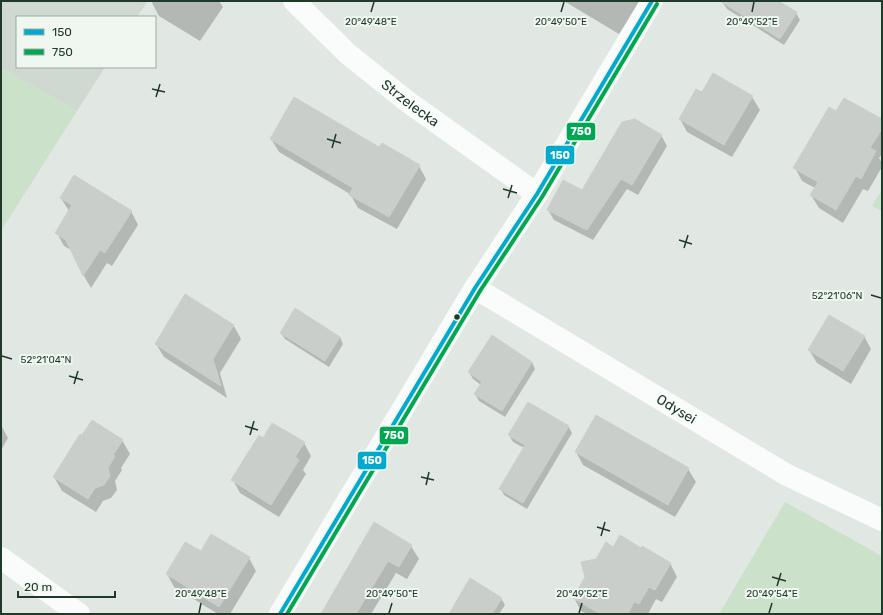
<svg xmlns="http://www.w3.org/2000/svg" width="883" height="615" font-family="Rubik,sans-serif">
<rect width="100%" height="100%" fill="#e1e7e2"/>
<!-- built -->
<path fill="#cfd9d1" d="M1 1H148L137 17H17V67H105L77 111 1 68Z"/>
<!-- green -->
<g fill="#cce1ca">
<path d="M1 68 77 111 1 231Z"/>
<path d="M882 189V211L872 206Z"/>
<path d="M785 502 882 556V614H719Z"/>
</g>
<!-- shadow -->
<g fill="#0003">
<path d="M153 1H219L223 7 200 41 159 16 152 3Z"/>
<path d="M564 1H641L619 34Z"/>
<path d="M725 1H776L796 13 800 20 784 45 727 9 723 3Z"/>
<path d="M702 94 752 97 760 110 732 157 687 132 680 119Z"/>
<path d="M882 121V154L879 158 882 163V167L868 191 863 189 843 223 819 208 811 195 815 188 802 181 795 168Z"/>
<path d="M661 135 667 146 638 195 627 189 593 240 554 220 548 210 582 191Z"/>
<path d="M271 139 419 166 426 179 397 229 358 208 350 194 279 152Z"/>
<path d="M61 198 131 211 138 225 112 266 107 263 91 288 84 276 73 251 64 246 57 233 69 211Z"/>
<path d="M186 296 234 326 241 339 220 373 227 398 164 357 156 344Z"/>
<path d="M281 333 340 337 343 344 329 367 285 339Z"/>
<path d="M864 336 871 349 851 384 817 363 809 350Z"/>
<path d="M532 362 535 369 505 417 479 401 475 394 481 385 473 379 469 372Z"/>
<path d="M1 425 8 438 1 450Z"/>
<path d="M568 426 572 433 527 509 504 495 501 489 524 448 513 442 509 435Z"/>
<path d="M263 439 304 443 311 456 303 470 306 474 279 517 240 493 233 480Z"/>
<path d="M122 440 130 454 121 468 122 470 115 481 117 490 111 498 103 501 96 512 62 491 54 477Z"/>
<path d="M576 452 688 469 696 482 675 517 583 465Z"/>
<path d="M374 524 411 546 419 559 407 579 396 573 371 614H322Z"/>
<path d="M613 548 642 550 670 563 677 577 662 602 656 599 648 614H587L581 611 574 598 596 560Z"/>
<path d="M201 552 249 558 256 571 230 614H218L174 587 167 574Z"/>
<path d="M501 598 505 605 499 614H450Z"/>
</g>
<!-- building -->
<g fill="#c9ceca" stroke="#cad0cb">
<path d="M720 1H778L797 12 780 39Z"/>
<path d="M713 73 753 96 724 145 679 119 696 89 702 92Z"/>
<path d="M294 97 379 147 382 143 420 165 389 217 349 195 353 188 270 139Z"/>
<path d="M844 98 882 119V129L870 148 876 151 861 179 856 176 836 210 810 195 818 182 793 168 829 107 836 111Z"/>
<path d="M635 119 662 135 632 185 621 179 587 230 547 210 563 180 582 190 622 122Z"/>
<path d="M74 175 132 211 105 253 100 250 83 276 66 240 55 233 72 205 60 198Z"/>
<path d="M185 294 234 325 213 359 221 386 155 344Z"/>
<path d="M295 308 340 337 325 361 280 333Z"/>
<path d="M829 315 865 336 843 371 808 350Z"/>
<path d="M492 335 532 362 502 411 474 394 482 382 468 372Z"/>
<path d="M528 402 569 426 523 503 499 489 525 445 508 435Z"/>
<path d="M596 415 689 468 668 505 575 452Z"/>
<path d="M92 420 123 440 113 455 115 456 108 468 110 476 104 485 95 488 88 499 53 477 80 434 82 435Z"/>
<path d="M272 423 305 442 295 457 299 460 271 505 231 480 259 435 263 438Z"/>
<path d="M374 522 412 545 399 567 388 561 356 614H321Z"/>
<path d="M211 534 250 557 219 607 166 574 185 542 201 551Z"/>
<path d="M620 535 641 548 642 546 671 563 655 590 649 587 639 604 634 602 628 614H600L573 598 585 577 581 562 596 559 606 542 613 547Z"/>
<path d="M470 578 502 598 492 614H449Z"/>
</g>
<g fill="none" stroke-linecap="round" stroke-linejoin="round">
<!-- minor -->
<g stroke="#fafbfb" stroke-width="22">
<path id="s1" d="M294 1 348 54 408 102 537 194"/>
<path id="s2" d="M475 288 787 475 882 520"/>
<path d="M1 558 79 614"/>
</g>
<!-- tertiary -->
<path stroke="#fafbfb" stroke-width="22" d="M280 614 475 288 537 194 652 1"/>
<defs>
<path id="bus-1" d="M280 614 475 288 537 194 652 1"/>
<path id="bus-2" d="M287 614 480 291 542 197 657 4"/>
</defs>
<!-- bus-1 casing -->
<use href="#bus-1" stroke="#eff7f0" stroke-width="7"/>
<!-- bus-2 casing -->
<use href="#bus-2" stroke="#eff7f0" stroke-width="7"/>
<!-- bus-1 -->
<use href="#bus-1" stroke="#00a9ce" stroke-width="4"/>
<!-- bus-2 -->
<use href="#bus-2" stroke="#00a651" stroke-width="4"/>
</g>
<!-- ticks -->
<path fill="none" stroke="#203a2a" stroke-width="1.5" d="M371 12 374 2M561 12 564 2M752 12 754 2M152 89 165 92M156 97 160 84M327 139 341 143M332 148 336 134M503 189 517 193M508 198 512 185M679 240 692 244M684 248 688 235M871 295 881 298M2 356 12 359M69 376 83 380M74 384 78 371M245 426 258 430M250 435 254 421M421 477 434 480M426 485 429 472M597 527 610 531M601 536 605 522M772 577 786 581M777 586 781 573M199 613 201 603M389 613 392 603M579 613 582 603M769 613 772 603"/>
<!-- markers -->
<circle fill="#203a2a" stroke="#eff7f0" stroke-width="1.5" cx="457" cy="317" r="3.5"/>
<g text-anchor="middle" stroke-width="4" stroke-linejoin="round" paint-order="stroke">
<!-- street labels -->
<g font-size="14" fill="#203a2a" stroke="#eff7f0">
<text dy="5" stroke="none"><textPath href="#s1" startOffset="155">Strzelecka</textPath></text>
<text dy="5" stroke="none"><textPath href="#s2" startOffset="235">Odysei</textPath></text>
</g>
</g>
<g font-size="10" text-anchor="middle" fill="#203a2a" stroke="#eff7f0" stroke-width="4" stroke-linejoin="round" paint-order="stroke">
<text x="371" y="25">20°49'48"E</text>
<text x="561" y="25">20°49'50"E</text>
<text x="752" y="25">20°49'52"E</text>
<text x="837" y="299">52°21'06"N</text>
<text x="46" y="363">52°21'04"N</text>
<text x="201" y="597">20°49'48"E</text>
<text x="392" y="597">20°49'50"E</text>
<text x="582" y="597">20°49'52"E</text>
<text x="772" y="597">20°49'54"E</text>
</g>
<g stroke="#eff7f0" stroke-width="1.5">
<rect x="566" y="122" width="30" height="19" rx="4" fill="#00a651"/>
<rect x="545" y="145" width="30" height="20" rx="4" fill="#00a9ce"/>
<rect x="379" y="426" width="30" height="19" rx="4" fill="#00a651"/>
<rect x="357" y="451" width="30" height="19" rx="4" fill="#00a9ce"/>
</g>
<g font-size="11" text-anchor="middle" font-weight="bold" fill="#fff">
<text x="581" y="135">750</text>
<text x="560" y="159">150</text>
<text x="394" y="439">750</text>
<text x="372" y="464">150</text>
</g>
<!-- border -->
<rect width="883" height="615" fill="none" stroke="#203a2a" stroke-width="4"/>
<!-- legend -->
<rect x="16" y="16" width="140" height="52" fill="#eff7f0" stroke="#9caba1"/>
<rect x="24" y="29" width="20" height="6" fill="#00a9ce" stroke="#9caba1"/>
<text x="52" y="36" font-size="12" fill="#203a2a">150</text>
<rect x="24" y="49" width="20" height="6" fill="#00a651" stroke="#9caba1"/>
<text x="52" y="56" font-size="12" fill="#203a2a">750</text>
<!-- scale -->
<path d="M18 591v6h97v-6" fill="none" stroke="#203a2a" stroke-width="2"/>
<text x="24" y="591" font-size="12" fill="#203a2a" stroke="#eff7f0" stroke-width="3" paint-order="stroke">20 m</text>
</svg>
